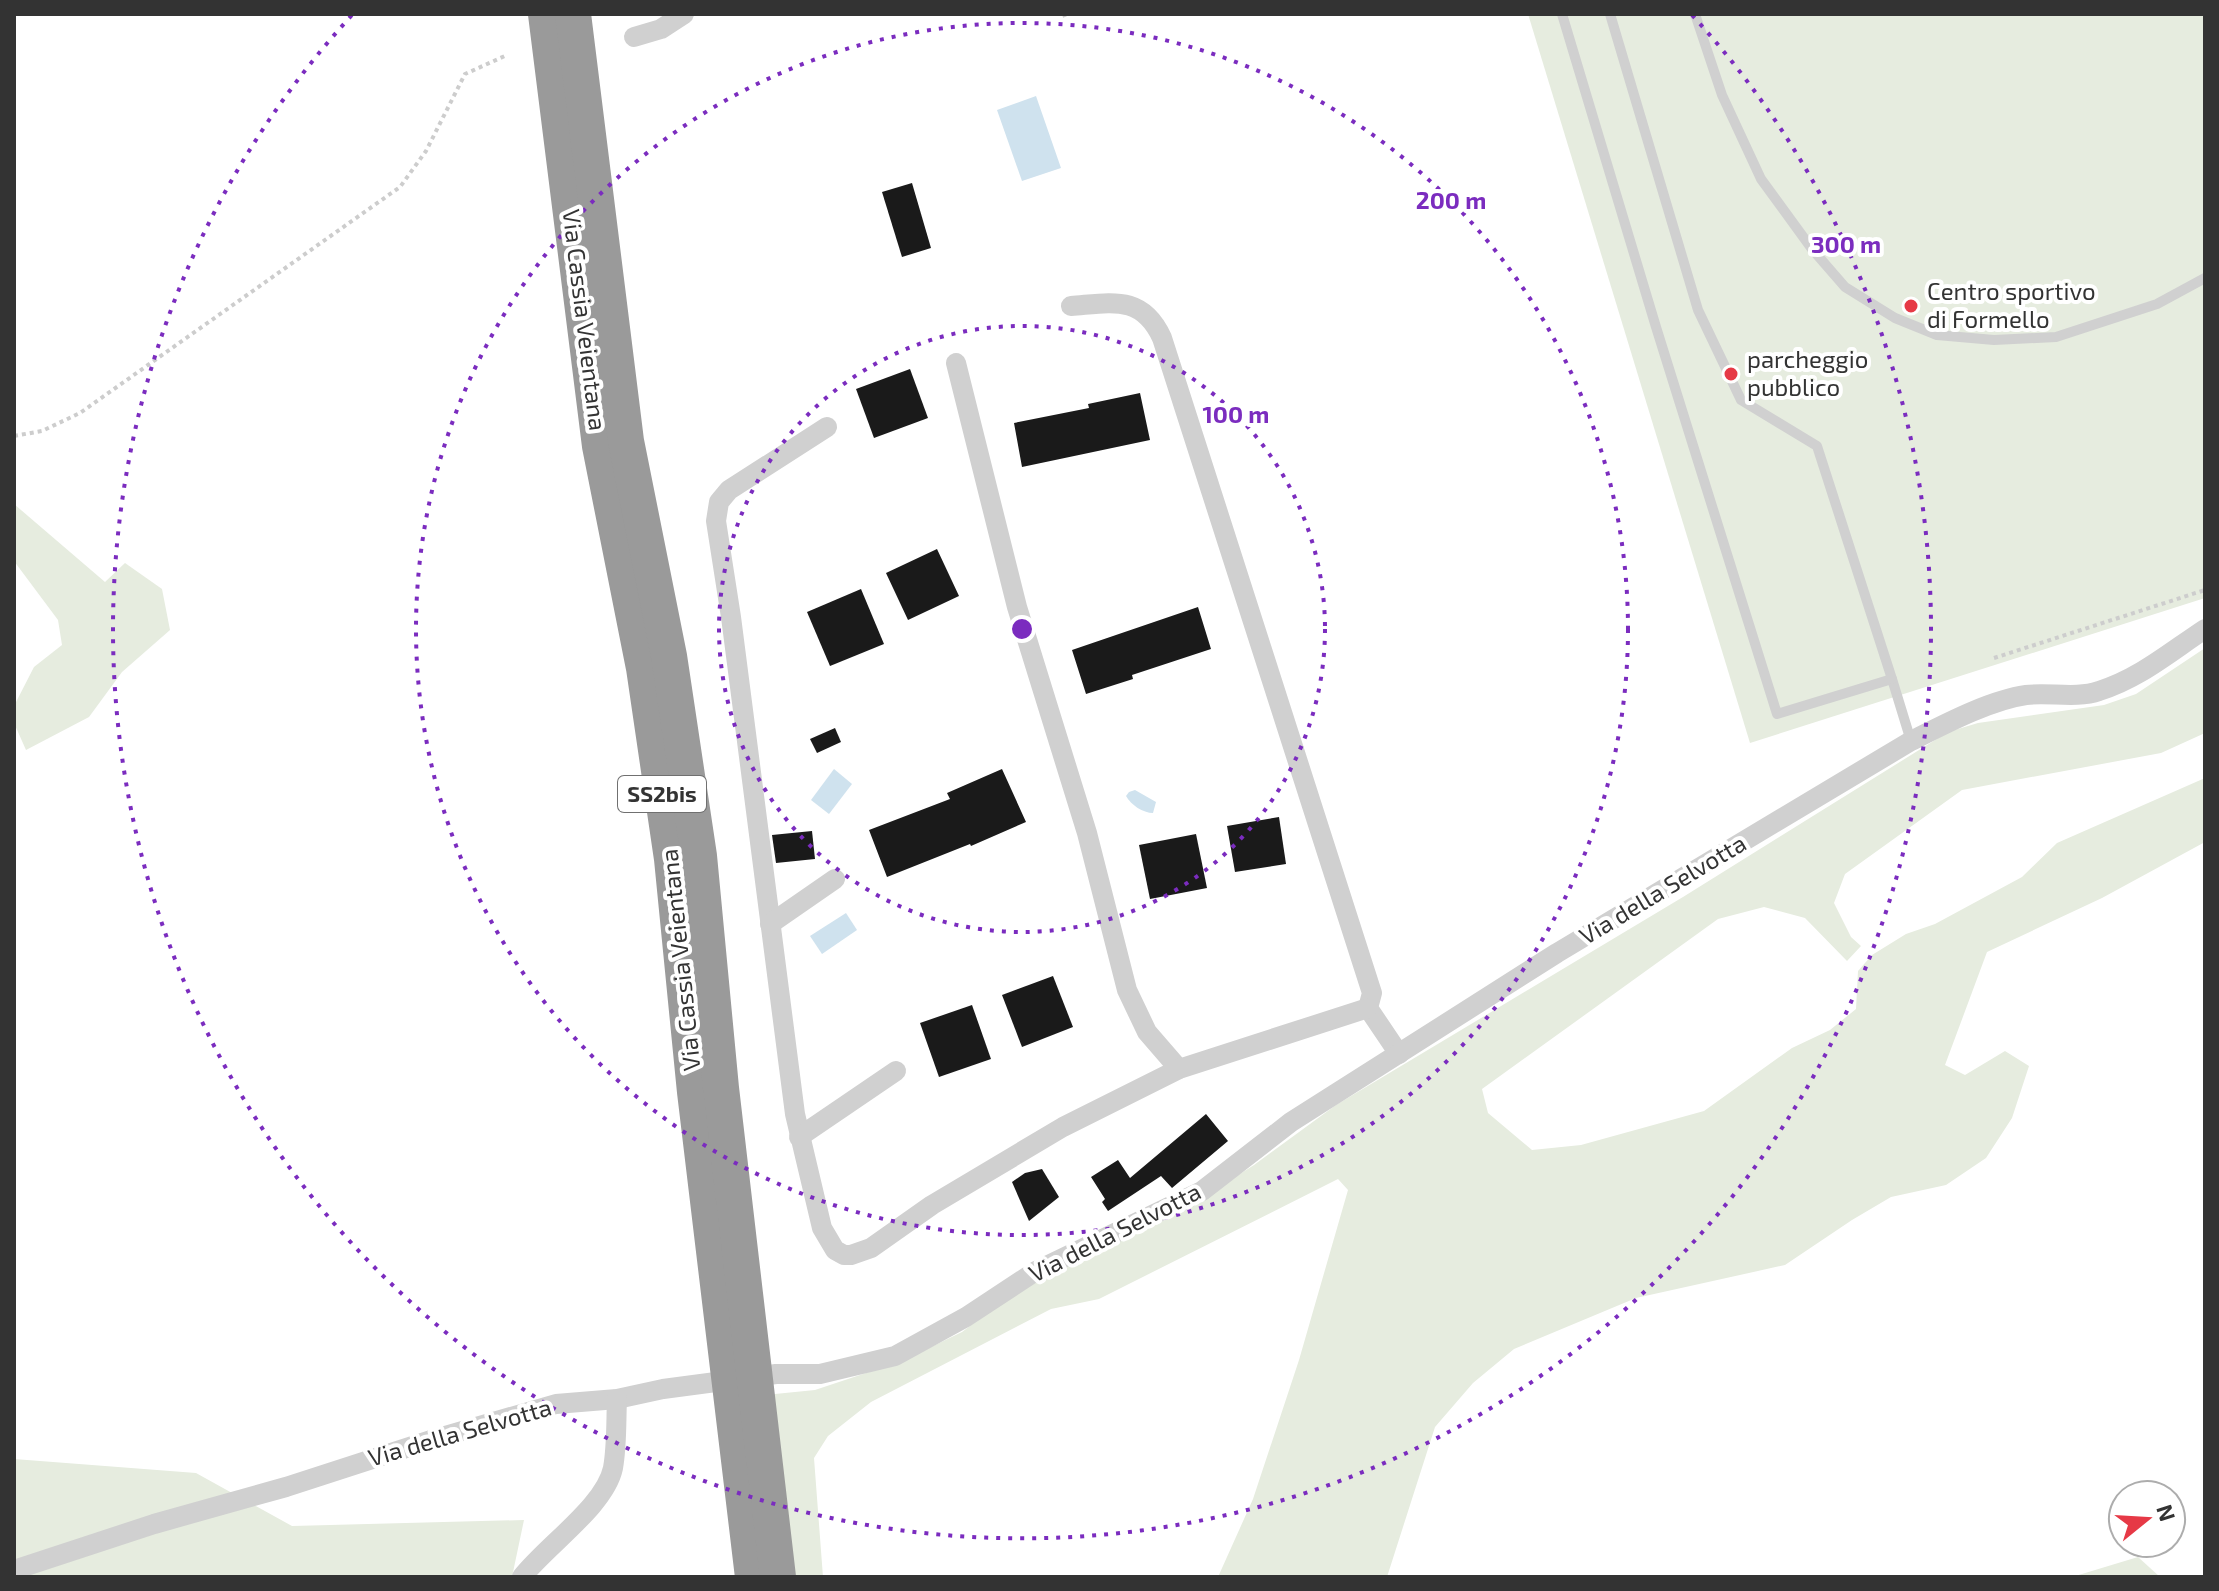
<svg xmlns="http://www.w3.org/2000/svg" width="2219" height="1591" font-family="'Exo 2',sans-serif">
<rect width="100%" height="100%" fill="#fff"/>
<!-- green -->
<g fill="#e6ecdf">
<path d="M1528 14H2205V598L1750 743Z"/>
<path d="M14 504 105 582 125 563 162 589 170 630 122 672 89 717 26 750 14 723V706L34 667 62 645 58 620 14 561Z"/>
<path d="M2205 648V733L2161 753 1962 790 1845 874 1834 903 1851 937 1861 946 1847 961 1805 918 1764 907 1718 919 1482 1089 1488 1113 1532 1150 1581 1145 1704 1111 1792 1048 1830 1030 1856 1009 1858 971 1872 955 1906 934 1935 924 2022 877 2057 843 2205 778V842L2102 898 1987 952 1945 1065 1965 1075 2005 1051 2029 1066 2012 1118 1986 1158 1946 1185 1891 1197 1852 1220 1785 1265 1636 1298 1514 1349 1473 1383 1435 1427 1387 1577H1218L1253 1499 1299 1360 1348 1190 1338 1179 1099 1299 1051 1309 871 1402 828 1436 814 1458 823 1577H788L765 1395 815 1390 902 1361 962 1332 1031 1279 1078 1256 1170 1218 1254 1165 1336 1105 1683 897 1948 732 1978 723 2104 705 2136 694Z"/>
<path d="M14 1459 196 1473 292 1526 524 1520 512 1577H14Z"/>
<path d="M2138 1557 2160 1577H2072Z"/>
</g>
<!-- water -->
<g fill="#cfe2ee">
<path d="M1036 96 1061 168 1022 181 997 110Z"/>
<path d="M834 769 852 784 829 814 811 800Z"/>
<path d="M1135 790 1156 802 1153 813C1143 813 1131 805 1126 796L1129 792Z"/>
<path d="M846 913 857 930 822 954 810 936Z"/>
</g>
<!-- building -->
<g fill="#1a1a1a">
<path d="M912 183 931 248 902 257 882 192Z"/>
<path d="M910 369 928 418 874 438 856 389Z"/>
<path d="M1140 393 1150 440 1022 467 1014 423 1089 408 1088 404Z"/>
<path d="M937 549 959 596 908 620 886 573Z"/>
<path d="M861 589 884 644 830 666 807 612Z"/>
<path d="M1198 607 1211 649 1132 675 1133 679 1086 694 1072 650Z"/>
<path d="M835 728 841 742 817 753 810 739Z"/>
<path d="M1002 769 1026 822 971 846 970 844 887 877 869 830 950 799 947 793Z"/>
<path d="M1279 817 1286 864 1235 872 1227 826Z"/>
<path d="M812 831 815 859 776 863 772 835Z"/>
<path d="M1196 834 1207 888 1150 899 1139 845Z"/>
<path d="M1053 976 1073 1027 1022 1047 1002 995Z"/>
<path d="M972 1005 991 1059 939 1077 920 1023Z"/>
<path d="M1206 1114 1228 1141 1172 1188 1161 1176 1108 1211 1102 1202 1105 1199 1091 1177 1118 1160 1130 1178Z"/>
<path d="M1042 1169 1059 1197 1029 1221 1012 1182 1025 1173Z"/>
</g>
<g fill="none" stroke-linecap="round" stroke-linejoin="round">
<!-- path -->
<g stroke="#cdcdcd" stroke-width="4" stroke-dasharray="4 4" stroke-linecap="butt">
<path d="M1064 14 1065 17"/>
<path d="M14 436 42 431 80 413 400 187 426 151 465 74 507 55"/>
<path d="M1994 658 2205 590"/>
</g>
<!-- lane -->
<g stroke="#d0d0d0" stroke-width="10">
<path d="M1562 14 1656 327 1777 714 1892 679 1911 741"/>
<path d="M1610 14 1698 310 1741 400 1817 446 1892 679"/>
<path d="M1695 14 1722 95 1761 179 1812 249 1845 287 1895 318 1937 335 1994 340 2056 337 2157 304 2205 278"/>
</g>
<!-- street -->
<g stroke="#d0d0d0" stroke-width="20">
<path d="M634 37 661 29 684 14"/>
<path d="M1071 306C1111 303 1142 294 1162 338L1372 993 1368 1008 1399 1054"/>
<path d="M956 363 1017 607 1087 833 1127 990 1147 1032 1179 1069"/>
<path d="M827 427 729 490 719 502 716 521 731 617 795 1114 822 1228 835 1250 844 1255H851L871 1248 932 1205 1063 1127 1179 1069 1368 1008"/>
<path d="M770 924 835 879"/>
<path d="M799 1137 896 1071"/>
<path d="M14 1570 154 1524 286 1487 431 1440 556 1404 617 1399 663 1389 776 1374H820L895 1356 966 1317 1036 1271 1202 1191 1291 1122 1557 953 1911 741C1943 725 1990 700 2026 695 2049 692 2076 699 2099 691 2140 678 2170 652 2205 629"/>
<path d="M522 1577C547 1545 605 1506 613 1468 617 1446 616 1421 617 1399"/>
</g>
<!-- highway -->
<g stroke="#9a9a9a" stroke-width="36">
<path d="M546 14 600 446 644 668 672 859 695 1092 753 1577"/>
<path d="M573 14 626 441 669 656 699 856 721 1088 778 1577"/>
</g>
</g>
<!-- distance rings -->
<g fill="none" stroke="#7b2cbf" stroke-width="4" stroke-dasharray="4 8">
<circle cx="1022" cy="629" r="303"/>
<circle cx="1022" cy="629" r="606"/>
<path d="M1692 15A909 909 0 1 1 352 15"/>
</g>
<!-- markers -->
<g fill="#e63946" stroke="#fff" stroke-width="3">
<circle cx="1911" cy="306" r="8"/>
<circle cx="1731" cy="374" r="8"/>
</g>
<g text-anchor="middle" stroke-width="8" stroke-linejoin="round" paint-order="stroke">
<!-- shield labels -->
<rect fill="#fff" stroke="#707070" stroke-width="2" x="618" y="776" width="88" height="36" rx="6"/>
<g font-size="22" font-weight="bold" fill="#333">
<text x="662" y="802">SS2bis</text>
</g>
<!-- poi labels -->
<g font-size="24" fill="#333" stroke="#fff" text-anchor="start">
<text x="1927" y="300">Centro sportivo<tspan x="1927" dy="28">di Formello</tspan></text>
<text x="1747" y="368">parcheggio<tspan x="1747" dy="28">pubblico</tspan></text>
</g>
<!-- street labels -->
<g font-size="24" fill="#333" stroke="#fff">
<text transform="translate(584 320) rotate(83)" y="8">Via Cassia Veientana</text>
<text transform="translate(1663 890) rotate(-31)" y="8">Via della Selvotta</text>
<text transform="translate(681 960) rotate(-96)" y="8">Via Cassia Veientana</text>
<text transform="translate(1115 1233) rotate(-27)" y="8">Via della Selvotta</text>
<text transform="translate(460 1433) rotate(-16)" y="8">Via della Selvotta</text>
</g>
</g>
<circle cx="1022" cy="629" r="12" fill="#7b2cbf" stroke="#fff" stroke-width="4"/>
<g font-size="24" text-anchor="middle" font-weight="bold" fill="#7b2cbf" stroke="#fff" stroke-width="8" stroke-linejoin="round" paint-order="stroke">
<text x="1451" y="209">200 m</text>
<text x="1846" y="253">300 m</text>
<text x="1236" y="423">100 m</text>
</g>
<!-- border -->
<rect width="2219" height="1591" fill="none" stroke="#333333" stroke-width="32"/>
<!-- north arrow -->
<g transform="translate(2147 1519) rotate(72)"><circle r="38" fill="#ffffff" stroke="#adadad" stroke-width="2"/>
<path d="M0-6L14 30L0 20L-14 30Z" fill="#e63946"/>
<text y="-12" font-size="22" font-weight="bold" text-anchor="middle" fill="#333333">N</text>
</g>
</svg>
